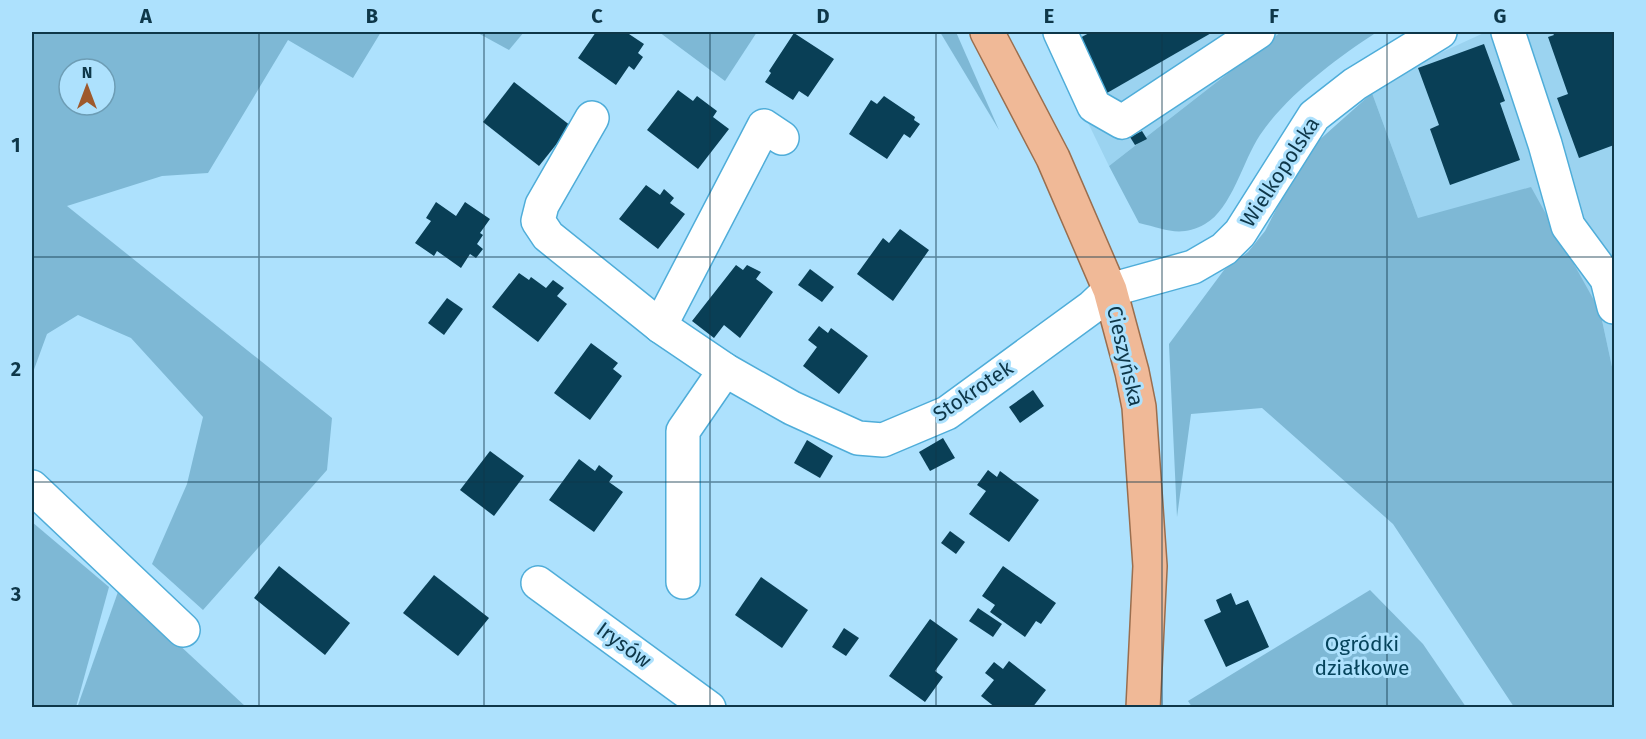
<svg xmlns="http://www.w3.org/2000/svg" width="1646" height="739" font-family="'Fira Sans',sans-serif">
<rect width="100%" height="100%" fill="#ade1fd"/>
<!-- built -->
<g fill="#9bd3f0">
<path d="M1044 32H1281L1109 166Z"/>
<path d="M1486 32H1614V376L1600 311 1418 218 1372 93 1416 64Z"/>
</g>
<!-- green -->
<g fill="#7eb8d5" fill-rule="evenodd">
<path d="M32 32H381L353 78 288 40 208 173 162 176 67 206 332 418 327 470 203 610 152 564 187 484 203 417 131 338 78 315 47 334 32 375ZM69 69H105V105H69Z"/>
<path d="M476 32H524L509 50Z"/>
<path d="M659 32H757L725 81Z"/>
<path d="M940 32H956L999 130Z"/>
<path d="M1281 32H1377C1337 58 1287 95 1260 135 1243 160 1232 209 1205 224 1180 238 1165 229 1139 223L1109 166Z"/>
<path d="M1372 93 1418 218 1531 187 1600 311 1614 376V707H1514L1393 524 1262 408 1191 414 1177 517 1169 344 1224 270 1248 252 1265 231 1301 161 1317 142Z"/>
<path d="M32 522 109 587 76 707H32Z"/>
<path d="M119 589 246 707 77 708Z"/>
<path d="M1370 590 1423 644 1466 707H1192L1188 701Z"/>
</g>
<!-- building -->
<g fill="#093f56">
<path d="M596 32H626L644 44 638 53 643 57 634 70 629 66 616 85 578 58Z"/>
<path d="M1091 32H1213L1107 93 1076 40Z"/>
<path d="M1552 32H1614V145L1579 158 1557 98 1568 94 1548 37 1554 35Z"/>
<path d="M794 33 834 59 808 97 799 91 793 100 765 82 771 73 769 71Z"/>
<path d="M1484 44 1505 101 1500 103 1520 160 1450 185 1430 129 1439 125 1418 68Z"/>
<path d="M514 82 571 126 539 166 483 122Z"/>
<path d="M678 90 693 101 697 96 717 111 713 117 729 129 698 169 647 130Z"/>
<path d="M884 96 915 117 914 120 920 124 910 138 904 134 887 159 849 134 871 100 877 104Z"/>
<path d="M1142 131 1147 139 1135 145 1130 137Z"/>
<path d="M646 185 660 195 664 189 674 198 670 203 685 214 658 249 619 219Z"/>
<path d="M436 202 456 216 465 202 490 219 480 233 483 235 477 244 483 249 476 258 470 254 461 268 437 251 434 256 415 243 431 221 426 218Z"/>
<path d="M900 229 929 250 893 301 857 274 883 238 889 243Z"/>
<path d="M736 265 743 270 747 265 761 272 756 279 773 292 740 338 724 325 714 338 692 321Z"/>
<path d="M810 269 834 287 822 302 798 285Z"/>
<path d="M519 273 529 280 531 277 546 288 553 280 564 288 557 296 567 304 538 342 492 307Z"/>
<path d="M447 298 463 309 444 335 428 323Z"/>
<path d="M819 326 828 333 831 328 868 356 839 394 803 366 817 347 808 340Z"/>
<path d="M591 343 618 363 613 369 622 376 590 420 554 393Z"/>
<path d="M1033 390 1044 406 1020 423 1009 407Z"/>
<path d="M943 438 955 458 930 471 919 452Z"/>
<path d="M807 440 833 456 820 478 794 463Z"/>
<path d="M490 451 524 476 494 516 460 490Z"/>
<path d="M579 459 595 471 599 465 613 476 609 482 623 492 594 532 549 500Z"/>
<path d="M988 470 997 477 1000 471 1039 500 1009 542 969 514 986 491 977 485Z"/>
<path d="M950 531 965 542 956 554 941 543Z"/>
<path d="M279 566 350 623 325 655 254 598Z"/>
<path d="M1003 566 1056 603 1041 624 1036 621 1025 637 990 612 995 605 982 596Z"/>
<path d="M434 575 489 618 458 656 403 613Z"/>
<path d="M761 577 808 610 782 648 735 615Z"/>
<path d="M1231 593 1236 605 1248 600 1269 647 1226 667 1204 620 1221 612 1216 600Z"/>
<path d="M978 608 1002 624 993 637 969 621Z"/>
<path d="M930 619 958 639 935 671 943 677 925 702 889 676Z"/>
<path d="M844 628 859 638 846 656 832 647Z"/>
<path d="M1009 661 1046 690 1032 708H996L981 696 994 680 985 673 994 662 1003 669Z"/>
</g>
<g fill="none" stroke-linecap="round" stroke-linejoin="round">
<defs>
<g id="minor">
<path d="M1060 32 1094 106 1122 122 1258 32"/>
<path d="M1508 32 1545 144 1568 226 1607 279 1614 307"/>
<path d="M592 118 542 205 538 221 548 236 660 326 725 370 792 408 858 438 883 440 947 413 1092 307 1110 290 1193 267 1224 249 1240 233 1314 116 1355 84 1440 32"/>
<path d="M660 326 764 126 782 138"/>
<path d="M32 487 183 630"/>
<path d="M683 582V431L725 370"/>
<path d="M538 583 709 708"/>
</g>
<path id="major" d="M987 32 1053 158 1110 290 1132 372 1139 407 1150 566 1143 708"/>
</defs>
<!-- minor casing -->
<use href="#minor" stroke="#4fadd9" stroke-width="36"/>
<!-- major casing -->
<use href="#major" stroke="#9a6e4e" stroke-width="36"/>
<!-- minor -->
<use href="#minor" stroke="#fff" stroke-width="33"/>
<!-- major -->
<use href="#major" stroke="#f0b997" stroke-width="33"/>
</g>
<!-- grid -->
<path fill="none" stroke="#0e3749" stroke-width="1.5" stroke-opacity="0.55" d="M259 32V708M484 32V708M710 32V708M936 32V708M1162 32V708M1387 32V708M32 257H1614M32 482H1614"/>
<g text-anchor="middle" stroke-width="6" stroke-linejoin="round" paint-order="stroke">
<!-- street labels -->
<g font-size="21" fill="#0e3749" stroke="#ade1fd">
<text transform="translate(1280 172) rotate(-57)" y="7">Wielkopolska</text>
<text transform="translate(1125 356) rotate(77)" y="7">Cieszyńska</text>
<text transform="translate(973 391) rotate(-34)" y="7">Stokrotek</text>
<text transform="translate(624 645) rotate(36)" y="7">Irysów</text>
</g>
<!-- park labels -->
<g font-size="21" fill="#06445c" stroke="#ade1fd">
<text x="1362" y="651">Ogródki<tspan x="1362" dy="24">działkowe</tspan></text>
</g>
</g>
<!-- border -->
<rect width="1646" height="739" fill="none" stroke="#ade1fd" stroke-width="66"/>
<!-- north arrow -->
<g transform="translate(87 87)"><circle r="28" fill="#ade1fd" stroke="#6d9db5" stroke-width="1.5"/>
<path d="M0-4.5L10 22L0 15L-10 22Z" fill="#9e592c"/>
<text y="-9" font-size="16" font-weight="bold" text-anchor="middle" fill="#0e3749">N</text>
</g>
<rect x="33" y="33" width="1580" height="673" fill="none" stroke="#0e3749" stroke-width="2"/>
<g font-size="20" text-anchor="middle" font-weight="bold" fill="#0e3749">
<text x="146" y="23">A</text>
<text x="372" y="23">B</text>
<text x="597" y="23">C</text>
<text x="823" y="23">D</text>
<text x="1049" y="23">E</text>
<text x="1274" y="23">F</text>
<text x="1500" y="23">G</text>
<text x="16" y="152">1</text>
<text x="16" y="376">2</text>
<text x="16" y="601">3</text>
</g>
</svg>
